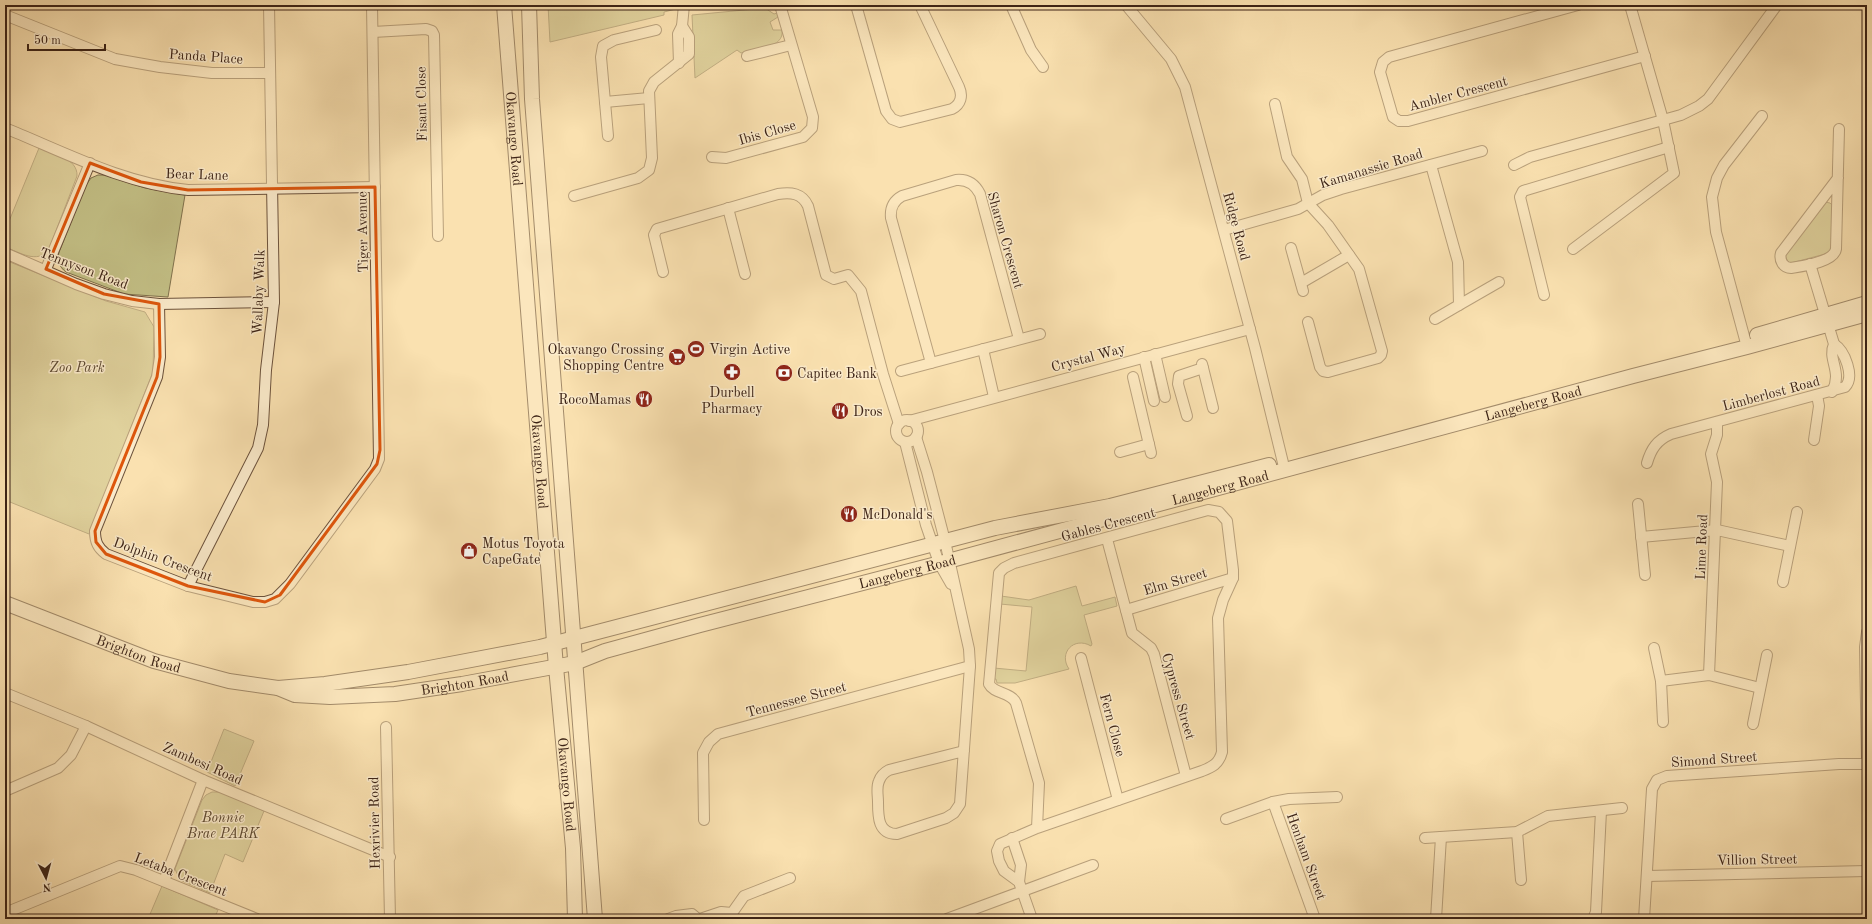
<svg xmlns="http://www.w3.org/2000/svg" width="1872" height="924" font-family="'Old Standard TT',serif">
<rect width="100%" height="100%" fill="#fae1b0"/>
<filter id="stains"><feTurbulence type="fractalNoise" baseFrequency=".005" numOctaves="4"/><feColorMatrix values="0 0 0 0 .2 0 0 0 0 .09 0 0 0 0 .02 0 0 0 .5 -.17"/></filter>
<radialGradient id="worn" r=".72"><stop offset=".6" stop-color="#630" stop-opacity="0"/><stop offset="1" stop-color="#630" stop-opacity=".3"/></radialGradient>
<!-- green -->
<g fill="#c4c187" stroke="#80724e">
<path d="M548 5H675L676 9 664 12V15L550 42Z"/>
<path d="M765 8 774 14 777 13 778 17 770 22 773 30H782C785 48 754 50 741 53L737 50 695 78 692 15Z"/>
<path d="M39 148C52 153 78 158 77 176L49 249C38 265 19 252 5 247V231Z"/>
<path d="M98 175H105L145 188 185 195 168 297 124 294 66 272C59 267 57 260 59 252L86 185 91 178Z"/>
<path d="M1825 202 1830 203 1833 206V247L1829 253 1791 263 1788 262 1785 255Z"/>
<path d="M5 260 106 301 145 312 154 327 153 372 89 534 5 500Z"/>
<path d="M1076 586 1082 606 1115 597 1117 606 1084 615 1092 644 1091 646C1074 636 1058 653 1069 669L1015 683H997L996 679H993L994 668 1026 671 1032 607 1000 604 1001 596 1029 600Z"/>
<path d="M224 729 254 741 235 786 207 772Z"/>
<path d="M212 792H220L264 811 243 862 225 854 210 893 180 880 175 869 202 800 206 795Z"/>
<path d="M162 886 218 910 214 919H148Z"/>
</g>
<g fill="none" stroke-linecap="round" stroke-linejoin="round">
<defs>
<g id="minor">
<path d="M856 5 886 111 892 119 900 122 952 109C961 104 963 96 959 87L920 5"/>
<path d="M1011 5 1031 50 1043 67"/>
<path d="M1126 5 1171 59 1185 87 1255 348 1285 471"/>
<path d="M1578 5 1389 57 1383 62 1380 72 1393 117 1399 121H1408L1645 56"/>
<path d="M5 15 115 59 160 67 212 73H270"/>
<path d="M373 32 426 29 432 31 434 35 438 236"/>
<path d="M747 56 791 45"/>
<path d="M679 63 678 34 682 26 684 5"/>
<path d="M605 102 649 98"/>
<path d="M1275 104 1287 157 1302 179 1308 203 1328 225 1359 269 1382 351 1381 355 1378 358 1328 372 1323 371 1320 367 1308 322"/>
<path d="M5 128C64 152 124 184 188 190L375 187"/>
<path d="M608 136 601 57 603 46 614 40 656 30"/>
<path d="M712 157 726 158 803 137 812 128 813 117 780 5"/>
<path d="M1431 165 1458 262 1459 305 1435 319"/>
<path d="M1514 165 1530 157 1681 115 1699 106 1708 99 1777 5"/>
<path d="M1838 178 1781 253C1779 260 1783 268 1791 268 1803 266 1834 262 1836 249L1839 129"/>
<path d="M574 196 638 178 649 170 652 158 649 91 654 82 689 54V37L682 26"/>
<path d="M728 208 745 274"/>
<path d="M1224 230 1298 209 1323 195 1341 189 1482 151"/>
<path d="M1291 248 1303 291"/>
<path d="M1573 249 1674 173 1663 120 1630 5"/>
<path d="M5 253 76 284 104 294 132 301 159 304 274 302"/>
<path d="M1810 264 1834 344C1827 360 1843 371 1832 392"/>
<path d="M46 269 90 163"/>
<path d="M663 272 654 235 657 229 778 194C791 192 802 193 808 206L826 275 834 279 848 275 861 291 883 374 899 424"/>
<path d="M1301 283 1349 255"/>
<path d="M1544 295 1520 197 1523 191 1669 147"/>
<path d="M159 304 160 357 157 377 95 531C95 542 98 548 106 554L188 586 253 602H265L275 599 290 584 375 469 379 459 372 5"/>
<path d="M1459 305 1499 282"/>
<path d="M1747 347 1716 232 1712 197 1717 178 1724 165 1762 116"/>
<path d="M983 349 994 397"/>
<path d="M1155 354 1165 397"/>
<path d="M1144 357 1154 401"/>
<path d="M931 363 891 218C890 208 893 201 902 196L956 180C967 179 975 184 980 194L1019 339"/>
<path d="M1202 364 1213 408"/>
<path d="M901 371 1040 334"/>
<path d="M1133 377 1151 453"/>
<path d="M1187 416 1178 384 1179 376 1203 368"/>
<circle cx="907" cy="431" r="11"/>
<path d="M909 421 1250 329"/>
<path d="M916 437 927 472 945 541 969 649 970 666 960 804 954 813 946 818 897 834C878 834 878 817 878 802 878 795 876 787 879 781 881 775 885 772 889 770L964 751"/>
<path d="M1814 440 1819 406 1817 395"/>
<path d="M905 442 926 525 939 563 951 584"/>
<path d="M1120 452 1149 444"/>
<path d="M1647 463C1651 449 1657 440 1671 434L1845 387C1855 377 1845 351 1834 344"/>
<path d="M1638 504 1645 575"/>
<path d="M1641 537 1717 530 1790 546"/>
<path d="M1107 539 1132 633 1151 648 1154 654 1186 776"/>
<path d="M1783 582 1797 512"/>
<path d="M188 586 258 448 263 425 266 370 274 302 269 5"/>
<path d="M1126 610 1233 578"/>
<path d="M1867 632 1865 647 1867 762"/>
<path d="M1654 648 1661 681 1663 722"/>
<path d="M1081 658 1118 800"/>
<path d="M1709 675 1717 482 1711 454 1717 435V422"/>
<path d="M1661 681 1709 675 1760 688"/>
<path d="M5 693 86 726 203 780 390 857"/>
<path d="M1753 724 1767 655"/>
<path d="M386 727 390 919"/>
<path d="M5 791 58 768 71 755 86 726"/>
<path d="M1273 802 1315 919"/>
<path d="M1226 819 1273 802 1289 799 1337 797"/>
<path d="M704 820 703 753 709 742 718 734 970 666"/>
<path d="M1517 832 1521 880"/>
<path d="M1012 838 1021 865 1019 882"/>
<path d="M1425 838 1517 832 1548 816 1622 808"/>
<path d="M1647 876 1867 871"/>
<path d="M164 881 203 780"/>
<path d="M5 913 120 866 136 870 257 919"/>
<path d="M668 919 676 916 692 914 698 919"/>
<path d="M700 919 721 912 732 913 744 896 790 878"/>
<path d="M947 919 1093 865"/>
<path d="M1032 919 1019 882 1004 871 999 861 997 851 1000 844 1037 828 1202 771C1212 767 1219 764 1222 752L1218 618 1223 600 1233 578V570L1227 521 1219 512 1208 510 1014 563 1004 568 999 573 989 684C994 694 1011 692 1016 703L1039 783 1037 828"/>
<path d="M1436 919 1441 837"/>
<path d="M1593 919 1596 912 1601 811"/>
<path d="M1644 919 1652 789 1657 780 1667 776 1839 764H1867"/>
</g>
<g id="secondary">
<path id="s1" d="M504 5 556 667 573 848 575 919"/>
<path d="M529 5 532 99 595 919"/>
<path d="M1757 335 1867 303"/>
<path id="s2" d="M5 603 154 661 229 681 278 688 295 695 330 697 395 694 462 684 575 663 605 651 700 625 948 561 1633 376 1747 347 1867 314"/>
<path d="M278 688 325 684 408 672 540 647 995 528 1110 506 1269 465"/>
</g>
</defs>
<!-- minor casing -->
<use href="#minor" stroke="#6c523c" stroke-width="12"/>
<!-- secondary casing -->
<use href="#secondary" stroke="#3c2316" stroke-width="16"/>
<!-- minor -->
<use href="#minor" stroke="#fceccc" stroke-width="10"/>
<!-- secondary -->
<use href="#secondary" stroke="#fceccc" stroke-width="14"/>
</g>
<!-- marked area -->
<path d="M0 0H1872V924H0ZM90 163 141 182 188 190 375 187 380 450 377 464 280 595 265 602 188 586 106 554 96 542 95 531 157 377 160 357 159 304 104 294 46 269Z" fill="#fae1b0" fill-opacity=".55" fill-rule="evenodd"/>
<path fill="none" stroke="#df560c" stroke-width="3" stroke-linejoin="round" d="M90 163 141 182 188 190 375 187 380 450 377 464 280 595 265 602 188 586 106 554 96 542 95 531 157 377 160 357 159 304 104 294 46 269Z"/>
<!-- icons -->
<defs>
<symbol id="stadium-disc" viewBox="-11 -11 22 22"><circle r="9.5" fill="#8f2418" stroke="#fceccc"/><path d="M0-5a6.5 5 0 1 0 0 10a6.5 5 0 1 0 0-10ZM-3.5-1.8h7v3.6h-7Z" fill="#fff"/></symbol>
<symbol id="supermarket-disc" viewBox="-11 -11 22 22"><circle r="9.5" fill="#8f2418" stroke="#fceccc"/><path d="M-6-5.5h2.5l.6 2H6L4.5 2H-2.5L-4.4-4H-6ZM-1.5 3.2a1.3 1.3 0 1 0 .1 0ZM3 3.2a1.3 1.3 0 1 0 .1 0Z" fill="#fff"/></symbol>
<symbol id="pharmacy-disc" viewBox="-11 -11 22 22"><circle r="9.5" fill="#8f2418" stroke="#fceccc"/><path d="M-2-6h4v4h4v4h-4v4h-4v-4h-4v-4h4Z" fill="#fff"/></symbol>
<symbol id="bank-disc" viewBox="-11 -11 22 22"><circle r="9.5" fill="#8f2418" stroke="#fceccc"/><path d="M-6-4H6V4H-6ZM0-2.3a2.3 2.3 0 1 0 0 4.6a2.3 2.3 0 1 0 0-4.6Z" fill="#fff"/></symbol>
<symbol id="restaurant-disc" viewBox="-11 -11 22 22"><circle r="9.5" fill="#8f2418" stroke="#fceccc"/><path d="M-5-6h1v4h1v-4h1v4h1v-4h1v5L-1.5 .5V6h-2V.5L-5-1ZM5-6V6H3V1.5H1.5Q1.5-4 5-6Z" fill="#fff"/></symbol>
<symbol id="shop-disc" viewBox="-11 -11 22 22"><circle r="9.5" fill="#8f2418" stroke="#fceccc"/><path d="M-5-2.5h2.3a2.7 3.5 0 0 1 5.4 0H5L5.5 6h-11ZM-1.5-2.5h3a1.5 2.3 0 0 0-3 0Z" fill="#fff"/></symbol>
</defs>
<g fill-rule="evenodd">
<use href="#stadium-disc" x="686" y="339" width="20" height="20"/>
<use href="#supermarket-disc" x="667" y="347" width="20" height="20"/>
<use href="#pharmacy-disc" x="722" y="362" width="20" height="20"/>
<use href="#bank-disc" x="774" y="363" width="20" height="20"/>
<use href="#restaurant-disc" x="634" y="389" width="20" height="20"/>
<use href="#restaurant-disc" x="830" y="401" width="20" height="20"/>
<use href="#restaurant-disc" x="839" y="504" width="20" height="20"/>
<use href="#shop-disc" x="459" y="541" width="20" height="20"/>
</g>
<g text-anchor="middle" stroke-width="3" stroke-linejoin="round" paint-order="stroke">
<!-- street labels -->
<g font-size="14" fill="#3c2316" stroke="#fceccc">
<text transform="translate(206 56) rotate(4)" y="5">Panda Place</text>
<text transform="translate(1458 93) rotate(-15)" y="5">Ambler Crescent</text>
<text transform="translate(421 104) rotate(-91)" y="5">Fisant Close</text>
<text transform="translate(767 132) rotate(-16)" y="5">Ibis Close</text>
<text dy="5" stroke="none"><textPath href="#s1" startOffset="134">Okavango Road</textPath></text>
<text transform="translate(1371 168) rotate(-17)" y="5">Kamanassie Road</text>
<text transform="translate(197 174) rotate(2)" y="5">Bear Lane</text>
<text transform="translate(1237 226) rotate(75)" y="5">Ridge Road</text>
<text transform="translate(362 232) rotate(-91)" y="5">Tiger Avenue</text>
<text transform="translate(1006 240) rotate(74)" y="5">Sharon Crescent</text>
<text transform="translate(84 268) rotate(21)" y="5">Tennyson Road</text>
<text transform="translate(258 292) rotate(-88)" y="5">Wallaby Walk</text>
<text transform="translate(1088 357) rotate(-15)" y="5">Crystal Way</text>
<text transform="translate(1771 393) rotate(-15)" y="5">Limberlost Road</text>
<text dy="5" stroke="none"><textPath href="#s2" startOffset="1581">Langeberg Road</textPath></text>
<text dy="5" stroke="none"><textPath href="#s1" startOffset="458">Okavango Road</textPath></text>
<text dy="5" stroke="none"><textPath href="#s2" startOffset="1257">Langeberg Road</textPath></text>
<text transform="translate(1108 524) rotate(-15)" y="5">Gables Crescent</text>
<text transform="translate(1701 547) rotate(-88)" y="5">Lime Road</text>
<text transform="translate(163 559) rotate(20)" y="5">Dolphin Crescent</text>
<text dy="5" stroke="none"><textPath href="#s2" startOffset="933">Langeberg Road</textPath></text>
<text transform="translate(1175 581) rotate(-17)" y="5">Elm Street</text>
<text dy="5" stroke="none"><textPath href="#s2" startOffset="143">Brighton Road</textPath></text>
<text dy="5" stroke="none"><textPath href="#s2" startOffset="476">Brighton Road</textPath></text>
<text transform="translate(1179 696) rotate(74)" y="5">Cypress Street</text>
<text transform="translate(796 699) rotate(-15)" y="5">Tennessee Street</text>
<text transform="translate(1113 725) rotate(75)" y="5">Fern Close</text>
<text transform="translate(1714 759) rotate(-4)" y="5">Simond Street</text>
<text transform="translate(203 763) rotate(24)" y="5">Zambesi Road</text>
<text dy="5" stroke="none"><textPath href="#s1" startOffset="782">Okavango Road</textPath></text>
<text transform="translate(374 823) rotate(-91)" y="5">Hexrivier Road</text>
<text transform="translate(1307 856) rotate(70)" y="5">Henham Street</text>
<text transform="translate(1757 859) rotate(-1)" y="5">Villion Street</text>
<text transform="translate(181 874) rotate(21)" y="5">Letaba Crescent</text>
</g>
<!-- poi labels -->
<g font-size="14" fill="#3c2316" stroke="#fceccc" text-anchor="start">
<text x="664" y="354" text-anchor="end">Okavango Crossing<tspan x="664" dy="16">Shopping Centre</tspan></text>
<text x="709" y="354">Virgin Active</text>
<text x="797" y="378">Capitec Bank</text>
<text x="732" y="397" text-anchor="middle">Durbell<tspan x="732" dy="16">Pharmacy</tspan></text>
<text x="631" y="404" text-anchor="end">RocoMamas</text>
<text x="853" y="416">Dros</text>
<text x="862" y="519">McDonald's</text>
<text x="482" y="548">Motus Toyota<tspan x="482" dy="16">CapeGate</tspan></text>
</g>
<!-- park labels -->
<g font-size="14" font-style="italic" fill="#5e4a32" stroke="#fceccc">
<text x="77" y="372">Zoo Park</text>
<text x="223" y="822">Bonnie<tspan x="223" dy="16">Brae PARK</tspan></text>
</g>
</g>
<!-- margin -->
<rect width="1872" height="924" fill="none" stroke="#fae1b0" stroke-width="20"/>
<rect x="6" y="6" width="1860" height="912" fill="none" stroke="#3c2316" stroke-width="2"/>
<rect x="10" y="10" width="1852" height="904" fill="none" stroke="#3c2316"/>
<!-- north arrow -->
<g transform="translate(46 878) rotate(174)" stroke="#fceccc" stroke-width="3" paint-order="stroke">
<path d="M0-3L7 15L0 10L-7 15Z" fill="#3c2316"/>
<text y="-6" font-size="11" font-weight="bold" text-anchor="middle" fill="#3c2316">N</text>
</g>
<!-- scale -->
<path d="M28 44v6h77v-6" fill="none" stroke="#3c2316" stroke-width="2"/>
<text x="34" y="44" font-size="12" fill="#3c2316" stroke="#fceccc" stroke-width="3" paint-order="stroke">50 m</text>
<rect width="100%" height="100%" filter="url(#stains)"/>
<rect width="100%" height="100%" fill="url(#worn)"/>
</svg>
